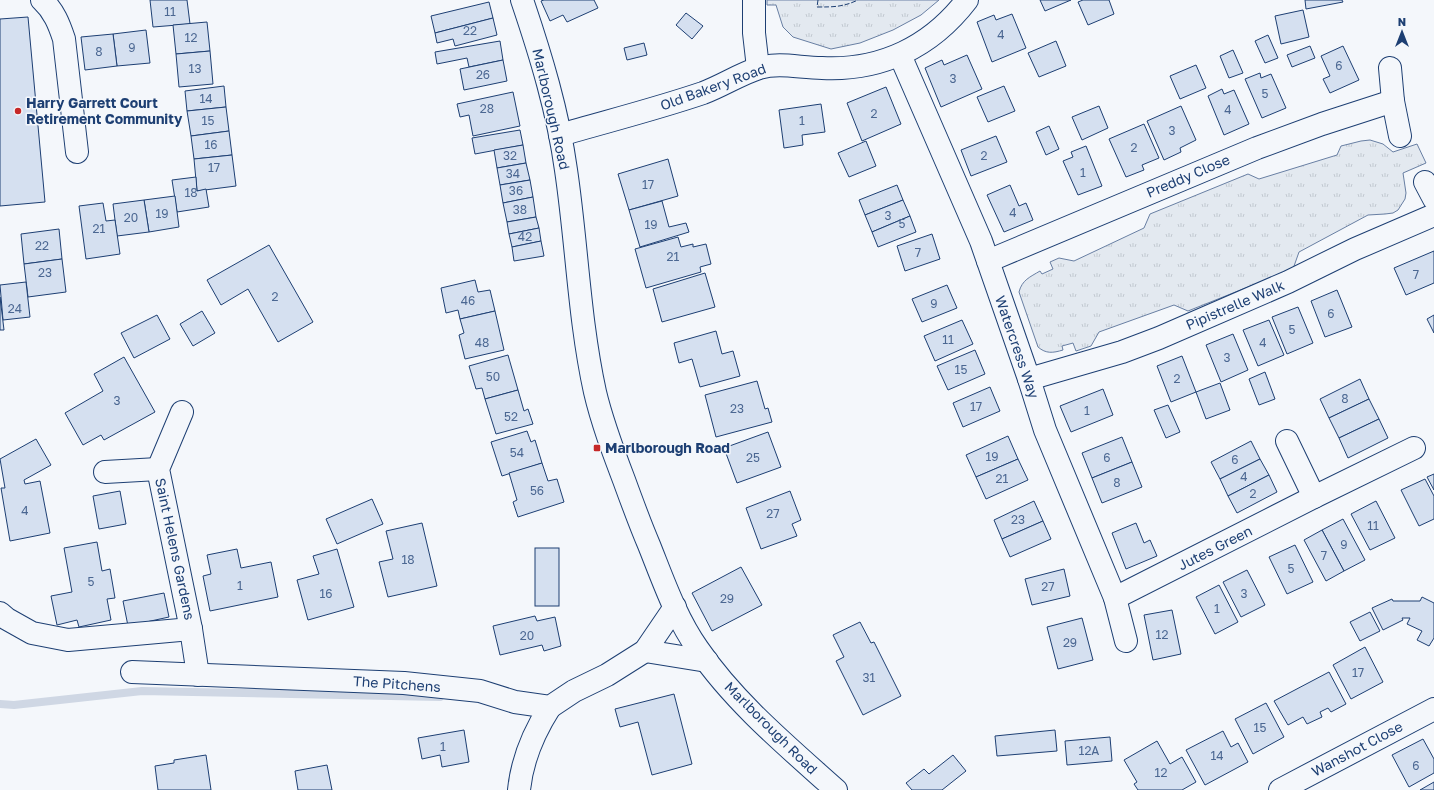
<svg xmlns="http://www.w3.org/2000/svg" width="1434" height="790" font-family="'Golos Text',sans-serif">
<defs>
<pattern id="grass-tufts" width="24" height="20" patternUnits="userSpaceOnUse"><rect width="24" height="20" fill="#e3e9f0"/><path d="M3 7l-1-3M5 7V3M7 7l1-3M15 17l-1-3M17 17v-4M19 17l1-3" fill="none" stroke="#c2c9d1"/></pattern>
</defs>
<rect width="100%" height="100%" fill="#f4f7fb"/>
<!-- grass -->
<g fill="url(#grass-tufts)" stroke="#687fa3">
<path d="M767 0H939L921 15 893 30 860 43 831 49 793 37 783 27 776 5H767Z"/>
<path d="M1370 140 1383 144 1393 152 1417 144 1426 163 1403 173 1406 193 1405 199 1398 210 1393 213 1385 214 1368 215 1299 252 1293 269 1188 311 1174 305 1099 332 1091 346 1076 351 1073 343 1062 346 1063 350C1053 353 1046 354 1038 347L1019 292C1022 280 1030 277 1040 271L1042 274 1053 269 1050 262 1059 258 1074 261 1144 228 1150 214 1248 174 1259 179 1337 155 1341 146 1361 141Z"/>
</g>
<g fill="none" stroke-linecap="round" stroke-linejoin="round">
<!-- stream -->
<path stroke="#cfd7e4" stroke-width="8" d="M0 704 14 705 142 691 440 697"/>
</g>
<!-- building -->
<g fill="#d5e0f0" stroke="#1d3f73">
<path d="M150 0H187L190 24 153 27Z"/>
<path d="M544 0H594L598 8 567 22 563 15 550 21 541 1Z"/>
<path d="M1040 0H1071L1045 11Z"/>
<path d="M1083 0H1109L1114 14 1088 25 1078 2Z"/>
<path d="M1305 0H1342L1343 2 1306 9Z"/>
<path d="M489 2 493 18 435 33 431 16Z"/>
<path d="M1303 10 1309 37 1281 44 1275 16Z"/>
<path d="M686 13 703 26 692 39 676 25Z"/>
<path d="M1012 14 1026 48 992 62 977 22 994 15 996 20Z"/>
<path d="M28 17 45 202 0 206V19Z"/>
<path d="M493 18 497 35 455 46 453 39 437 43 435 33Z"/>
<path d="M207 22 210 51 176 54 173 25Z"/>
<path d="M146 30 150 63 117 66 113 34Z"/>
<path d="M113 34 117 66 85 70 81 37Z"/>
<path d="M1268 35 1278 58 1265 63 1255 41Z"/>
<path d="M500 41 503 60 469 67 467 58 437 64 435 52Z"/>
<path d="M1056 41 1066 66 1039 77 1028 53Z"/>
<path d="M644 43 647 55 627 60 624 48Z"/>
<path d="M1310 46 1315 58 1292 67 1287 55Z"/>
<path d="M1343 46 1359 80 1330 93 1323 79 1330 76 1321 56Z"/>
<path d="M1233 50 1243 73 1229 78 1220 56Z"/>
<path d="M210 51 213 84 179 87 176 54Z"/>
<path d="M967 55 982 89 941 107 925 68 942 60 944 65Z"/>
<path d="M503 60 507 81 464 90 460 69Z"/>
<path d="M1196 65 1206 88 1180 99 1170 76Z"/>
<path d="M1260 73 1261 78 1271 74 1286 108 1262 118 1245 79Z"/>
<path d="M224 86 226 107 187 111 185 91Z"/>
<path d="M1004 86 1015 111 988 122 977 97Z"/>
<path d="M886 87 901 124 862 141 847 103Z"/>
<path d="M1222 89 1224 94 1234 90 1249 124 1224 135 1208 96Z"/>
<path d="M513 92 520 126 473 136 469 115 460 117 457 104Z"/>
<path d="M821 104 825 132 802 135 803 145 784 148 779 110Z"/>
<path d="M1099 106 1108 128 1082 140 1072 117Z"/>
<path d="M1181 106 1196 140 1180 148 1181 152 1164 160 1147 121Z"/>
<path d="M226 107 229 131 191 136 187 111Z"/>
<path d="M1144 124 1159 158 1142 165 1144 170 1126 177 1109 139Z"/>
<path d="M1049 126 1059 149 1046 155 1036 132Z"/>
<path d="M520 130 523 145 475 154 472 138Z"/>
<path d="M229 131 232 155 194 159 191 136Z"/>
<path d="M996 136 1007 162 971 176 961 150Z"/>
<path d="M866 141 876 166 849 177 838 153Z"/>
<path d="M523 145 526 163 497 168 494 150Z"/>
<path d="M1086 146 1102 186 1078 195 1063 161 1073 157 1071 152Z"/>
<path d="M232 155 236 186 197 191 194 159Z"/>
<path d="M668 159 678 196 629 210 618 174Z"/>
<path d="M526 163 530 180 500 185 497 168Z"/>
<path d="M196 177 197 191 206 189 209 207 177 212 172 180Z"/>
<path d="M530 180 533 197 503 203 500 185Z"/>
<path d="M897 185 903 200 865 215 859 200Z"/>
<path d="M1010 185 1019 206 1026 203 1033 220 1004 232 987 195Z"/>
<path d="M175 196 179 227 149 232 144 200Z"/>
<path d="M533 197 536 217 507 222 503 203Z"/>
<path d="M144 200 149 232 117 236 113 204Z"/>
<path d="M903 200 910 216 872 232 865 215Z"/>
<path d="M662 201 669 227 686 223 689 232 640 247 629 210Z"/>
<path d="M103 203 106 221 115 220 120 254 86 259 79 206Z"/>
<path d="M910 216 916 232 878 247 872 232Z"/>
<path d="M536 217 539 228 509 234 507 222Z"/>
<path d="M539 228 541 241 512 247 509 234Z"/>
<path d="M59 229 62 259 24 264 21 234Z"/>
<path d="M932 234 940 259 905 271 897 246Z"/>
<path d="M678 237 681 247 693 244V247L706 244 711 264 700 267 701 272 646 288 635 249Z"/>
<path d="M541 241 544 256 514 261 512 247Z"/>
<path d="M269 245 313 322 278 342 248 289 221 305 207 280Z"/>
<path d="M1434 251V283L1406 295 1394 268Z"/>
<path d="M62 259 66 292 28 297 24 264Z"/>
<path d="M705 273 715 307 662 322 653 289Z"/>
<path d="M475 280 478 292 490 290 495 311 460 319 458 310 446 313 441 288Z"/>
<path d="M26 282 30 317 3 320 0 285Z"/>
<path d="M947 285 957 308 922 322 912 299Z"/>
<path d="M1337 290 1352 327 1325 337 1311 301Z"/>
<path d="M0 297 4 330H0Z"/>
<path d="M1298 307 1313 343 1287 354 1272 317Z"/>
<path d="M202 311 215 333 193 346 180 324Z"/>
<path d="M495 311 504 350 465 359 459 335 464 333 460 319Z"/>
<path d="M157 315 170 339 134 358 121 333Z"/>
<path d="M1434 315V333L1427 319Z"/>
<path d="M962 320 973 344 935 361 924 336Z"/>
<path d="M1269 320 1284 355 1258 366 1243 330Z"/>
<path d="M716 331 722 354 733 351 740 376 700 387 692 359 679 363 674 343Z"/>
<path d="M1233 334 1248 370 1221 382 1206 345Z"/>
<path d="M975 350 985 374 948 390 937 366Z"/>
<path d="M508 355 518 390 485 399 482 388 476 389 469 366Z"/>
<path d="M1182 356 1196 392 1171 402 1157 366Z"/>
<path d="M124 357 155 412 104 440 101 435 83 445 65 413 103 391 94 374Z"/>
<path d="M1265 372 1275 399 1259 405 1249 379Z"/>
<path d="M1360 379 1369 399 1329 418 1320 399Z"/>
<path d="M757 381 765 409 768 408 772 422 716 437 705 395Z"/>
<path d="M1220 383 1230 410 1206 419 1196 392Z"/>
<path d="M990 387 1000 411 963 427 953 403Z"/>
<path d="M1103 389 1113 415 1071 432 1060 406Z"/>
<path d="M518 390 524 411 528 409 533 424 496 434 485 399Z"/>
<path d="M1369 399 1379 419 1339 438 1329 418Z"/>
<path d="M1168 405 1180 432 1166 438 1154 410Z"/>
<path d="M1379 419 1388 438 1348 458 1339 438Z"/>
<path d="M527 431 531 442 535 440 542 463 502 476 491 442Z"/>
<path d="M768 432 781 467 737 483 724 448Z"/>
<path d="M1008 436 1018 459 976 477 966 455Z"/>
<path d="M1122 437 1132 462 1092 478 1082 453Z"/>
<path d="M36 439 51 465 24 480 25 484 40 481 50 533 10 541 1 488H5L0 459Z"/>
<path d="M1251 441 1260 459 1220 479 1211 462Z"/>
<path d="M1018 459 1028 480 986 499 976 477Z"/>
<path d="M1260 459 1269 475 1228 496 1220 479Z"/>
<path d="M1132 462 1142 487 1102 503 1092 478Z"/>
<path d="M542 463 548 481 557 479 564 502 518 517 513 502 517 500 509 473Z"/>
<path d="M1434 474V490L1427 477Z"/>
<path d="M1269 475 1277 492 1237 513 1228 496Z"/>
<path d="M1425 479 1434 496V519L1419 526 1401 490Z"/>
<path d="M120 491 126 524 99 529 93 496Z"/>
<path d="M790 491 801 520 792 524 797 536 761 549 746 508Z"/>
<path d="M372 499 383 524 337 544 326 519Z"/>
<path d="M1034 501 1043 521 1002 539 994 520Z"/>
<path d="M1376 501 1395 538 1370 550 1351 514Z"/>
<path d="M1343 519 1365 560 1344 571 1322 530Z"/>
<path d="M1043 521 1051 539 1010 557 1002 539Z"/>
<path d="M422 523 437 586 388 597 379 562 393 559 386 531Z"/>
<path d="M1136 523 1144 543 1150 540 1157 556 1126 569 1112 533Z"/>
<path d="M1322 530 1344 571 1326 581 1304 540Z"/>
<path d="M97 542 102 571 110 569 115 598 107 599 111 620 79 627 77 620 57 625 51 596 72 592 64 548Z"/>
<path d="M1295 545 1313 582 1287 594 1269 557Z"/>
<rect x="535" y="548" width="24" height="58"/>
<path d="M237 549 241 568 271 562 278 597 210 611 203 576 211 574 207 555Z"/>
<path d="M337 549 354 607 308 620 297 580 319 574 313 556Z"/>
<path d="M741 567 762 605 712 631 692 593Z"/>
<path d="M1064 569 1070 596 1032 605 1025 579Z"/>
<path d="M1247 570 1265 605 1241 617 1223 582Z"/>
<path d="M1219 585 1238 622 1215 634 1196 597Z"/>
<path d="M164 593 169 617 128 626 123 601Z"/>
<path d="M1422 597 1434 603V638L1429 646 1417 640 1422 631 1407 624 1410 618H1402L1403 620 1383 630 1372 608 1392 599 1393 601H1420Z"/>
<path d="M1172 610 1181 654 1153 660 1144 615Z"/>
<path d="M1370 612 1380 631 1360 641 1350 622Z"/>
<path d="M535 616 537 621 555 617 561 646 544 651 542 645 500 655 493 626Z"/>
<path d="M1082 618 1093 660 1058 669 1047 627Z"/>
<path d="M860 622 871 643 874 642 901 696 863 715 836 661 844 657 833 635Z"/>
<path d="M1365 647 1383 682 1351 699 1333 665Z"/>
<path d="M1329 672 1346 704 1331 712 1328 708 1320 712 1322 717 1307 724 1303 717 1288 725 1274 701Z"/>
<path d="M674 694 692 764 652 775 638 722 620 727 615 709Z"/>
<path d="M1266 703 1284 737 1253 754 1235 719Z"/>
<path d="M464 730 469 762 442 767 440 755 422 759 418 738Z"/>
<path d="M1055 730 1057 751 997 756 995 736Z"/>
<path d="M1223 731 1231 747 1238 743 1248 762 1205 785 1186 750Z"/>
<path d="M1110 737 1112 761 1067 765 1065 741Z"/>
<path d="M1423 739 1434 759V773L1409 787 1392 755Z"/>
<path d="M1157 741 1170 764 1182 757 1196 782 1182 790H1138L1134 784 1137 782 1124 760Z"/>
<path d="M206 755 211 790H158L155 766 174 763V760Z"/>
<path d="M953 755 966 771 942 790H912L906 783 924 769 929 774Z"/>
<path d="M327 765 332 790H298L295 771Z"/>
<path d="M1434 782V790H1420Z"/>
</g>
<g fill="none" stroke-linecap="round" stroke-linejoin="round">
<defs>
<g id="minor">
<path d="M42 0C54 11 59 24 64 39L77 152"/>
<path d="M754 0V33L758 68"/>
<path d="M900 55 981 241 1029 379 1045 430 1115 598 1126 641"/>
<path d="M1390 68 1393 101 1400 136"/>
<path d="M560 135C608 121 656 109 703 93 722 86 740 74 759 68 780 62 800 68 822 68 881 71 931 47 967 0"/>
<path d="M1425 182 1434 199"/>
<path d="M988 261 1257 148 1322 124 1393 101"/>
<path d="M1029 379 1122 352 1159 338 1288 282 1355 249 1434 215"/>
<path d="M182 412 158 469 191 629 198 675"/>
<path d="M1287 441 1314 497"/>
<path d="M105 472 158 469"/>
<path d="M1115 598 1314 497 1414 448"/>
<path d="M0 613 7 619 32 633 68 640 191 629"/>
<path d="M645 651 707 661"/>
<path d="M132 672 404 683 480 691 515 702 550 707 574 691 607 675 645 651 675 607"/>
<path d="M519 790C522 760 534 732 550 707"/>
<path d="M1280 790 1434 709"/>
</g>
<path id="secondary" d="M522 0C541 56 558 112 566 170 577 244 579 319 595 392 602 422 613 451 624 480 632 502 640 524 649 545 663 580 676 618 698 649 734 702 788 747 836 790"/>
</defs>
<!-- minor casing -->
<use href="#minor" stroke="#1d3f73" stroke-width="24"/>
<!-- secondary casing -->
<use href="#secondary" stroke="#1d3f73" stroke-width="24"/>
<!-- minor -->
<use href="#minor" stroke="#f4f7fb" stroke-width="22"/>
<!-- secondary -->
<use href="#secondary" stroke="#f4f7fb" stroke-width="22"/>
<!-- fence -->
<path stroke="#1d3f73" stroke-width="1" stroke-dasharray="5 2" stroke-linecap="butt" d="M818 0 817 7C834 7 843 7 858 0"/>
</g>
<!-- markers -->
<g fill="#c62828" stroke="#f4f7fb" stroke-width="1.5">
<circle cx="18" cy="111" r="4"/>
<rect x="593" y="444" width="8" height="8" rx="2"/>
</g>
<g text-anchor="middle" stroke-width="3" stroke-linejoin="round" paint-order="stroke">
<!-- number labels -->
<g font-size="12" fill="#4b6792">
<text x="170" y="16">11</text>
<text x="470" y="35">22</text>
<text x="1001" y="39">4</text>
<text x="191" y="42">12</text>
<text x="132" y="52">9</text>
<text x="99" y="56">8</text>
<text x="1339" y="70">6</text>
<text x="195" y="73">13</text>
<text x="483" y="79">26</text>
<text x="953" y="83">3</text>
<text x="1265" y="98">5</text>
<text x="206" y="103">14</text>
<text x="487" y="113">28</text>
<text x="1228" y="114">4</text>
<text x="874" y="118">2</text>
<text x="208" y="125">15</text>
<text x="802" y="125">1</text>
<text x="1172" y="135">3</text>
<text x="211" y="149">16</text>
<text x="1134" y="152">2</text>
<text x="510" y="160">32</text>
<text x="984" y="160">2</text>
<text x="214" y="172">17</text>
<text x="1083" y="177">1</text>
<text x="513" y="178">34</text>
<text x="648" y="189">17</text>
<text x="516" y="195">36</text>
<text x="191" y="197">18</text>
<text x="520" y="214">38</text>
<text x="1013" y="217">4</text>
<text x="162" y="218">19</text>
<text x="888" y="220">3</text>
<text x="131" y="222">20</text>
<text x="902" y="228">5</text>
<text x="651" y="229">19</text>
<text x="99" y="233">21</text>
<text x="525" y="241">42</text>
<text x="42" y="250">22</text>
<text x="918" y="257">7</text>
<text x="673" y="261">21</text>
<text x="45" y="277">23</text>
<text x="1416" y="279">7</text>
<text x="275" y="301">2</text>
<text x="468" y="305">46</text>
<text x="934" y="308">9</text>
<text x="15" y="313">24</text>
<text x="1331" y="318">6</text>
<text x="1292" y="334">5</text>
<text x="948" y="344">11</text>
<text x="482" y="347">48</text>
<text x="1263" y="347">4</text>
<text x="1227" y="362">3</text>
<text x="961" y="374">15</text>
<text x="493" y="381">50</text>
<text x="1177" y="383">2</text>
<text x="1345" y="403">8</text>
<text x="117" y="405">3</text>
<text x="976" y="411">17</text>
<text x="737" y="413">23</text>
<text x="1087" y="415">1</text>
<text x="511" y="421">52</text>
<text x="517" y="457">54</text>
<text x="992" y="461">19</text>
<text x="753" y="462">25</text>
<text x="1107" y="462">6</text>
<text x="1235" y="464">6</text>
<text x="1244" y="481">4</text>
<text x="1002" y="483">21</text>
<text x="1117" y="487">8</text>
<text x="537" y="495">56</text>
<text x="1253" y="498">2</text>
<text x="25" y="515">4</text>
<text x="773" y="518">27</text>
<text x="1018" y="524">23</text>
<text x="1373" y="530">11</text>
<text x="1344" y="549">9</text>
<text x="1324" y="560">7</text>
<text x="408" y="564">18</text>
<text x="1291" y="573">5</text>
<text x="91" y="586">5</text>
<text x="240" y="590">1</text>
<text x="1048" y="591">27</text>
<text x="326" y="598">16</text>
<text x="1244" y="598">3</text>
<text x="727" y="603">29</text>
<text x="1217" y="613">1</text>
<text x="1162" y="639">12</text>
<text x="527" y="640">20</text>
<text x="1070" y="647">29</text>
<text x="1358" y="677">17</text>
<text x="869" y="682">31</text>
<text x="1260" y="732">15</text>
<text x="443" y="751">1</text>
<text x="1089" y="755">12A</text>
<text x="1217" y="760">14</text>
<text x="1416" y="770">6</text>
<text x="1161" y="777">12</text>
</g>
<!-- street labels -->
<g font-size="14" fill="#1d3f73" stroke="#f4f7fb">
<text transform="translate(713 87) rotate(-20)" y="5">Old Bakery Road</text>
<text transform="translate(551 109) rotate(77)" y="5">Marlborough Road</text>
<text transform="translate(1188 176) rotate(-23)" y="5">Preddy Close</text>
<text transform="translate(1235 305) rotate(-23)" y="5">Pipistrelle Walk</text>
<text transform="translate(1017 347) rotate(71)" y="5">Watercress Way</text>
<text transform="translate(1215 548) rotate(-27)" y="5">Jutes Green</text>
<text transform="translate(175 549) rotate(78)" y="5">Saint Helens Gardens</text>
<text transform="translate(397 684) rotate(4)" y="5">The Pitchens</text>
<text transform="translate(771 728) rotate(45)" y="5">Marlborough Road</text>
<text transform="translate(1357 749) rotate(-28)" y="5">Wanshot Close</text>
</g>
<!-- poi labels -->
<g font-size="14" font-weight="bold" fill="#1d3f73" stroke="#f4f7fb" text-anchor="start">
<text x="26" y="108">Harry Garrett Court<tspan x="26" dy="16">Retirement Community</tspan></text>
<text x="605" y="453">Marlborough Road</text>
</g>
</g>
<!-- north arrow -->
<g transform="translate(1402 32)" stroke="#f4f7fb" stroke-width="3" paint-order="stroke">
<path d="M0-3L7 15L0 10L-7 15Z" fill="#1d3f73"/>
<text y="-6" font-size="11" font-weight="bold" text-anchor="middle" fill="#1d3f73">N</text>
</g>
</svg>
